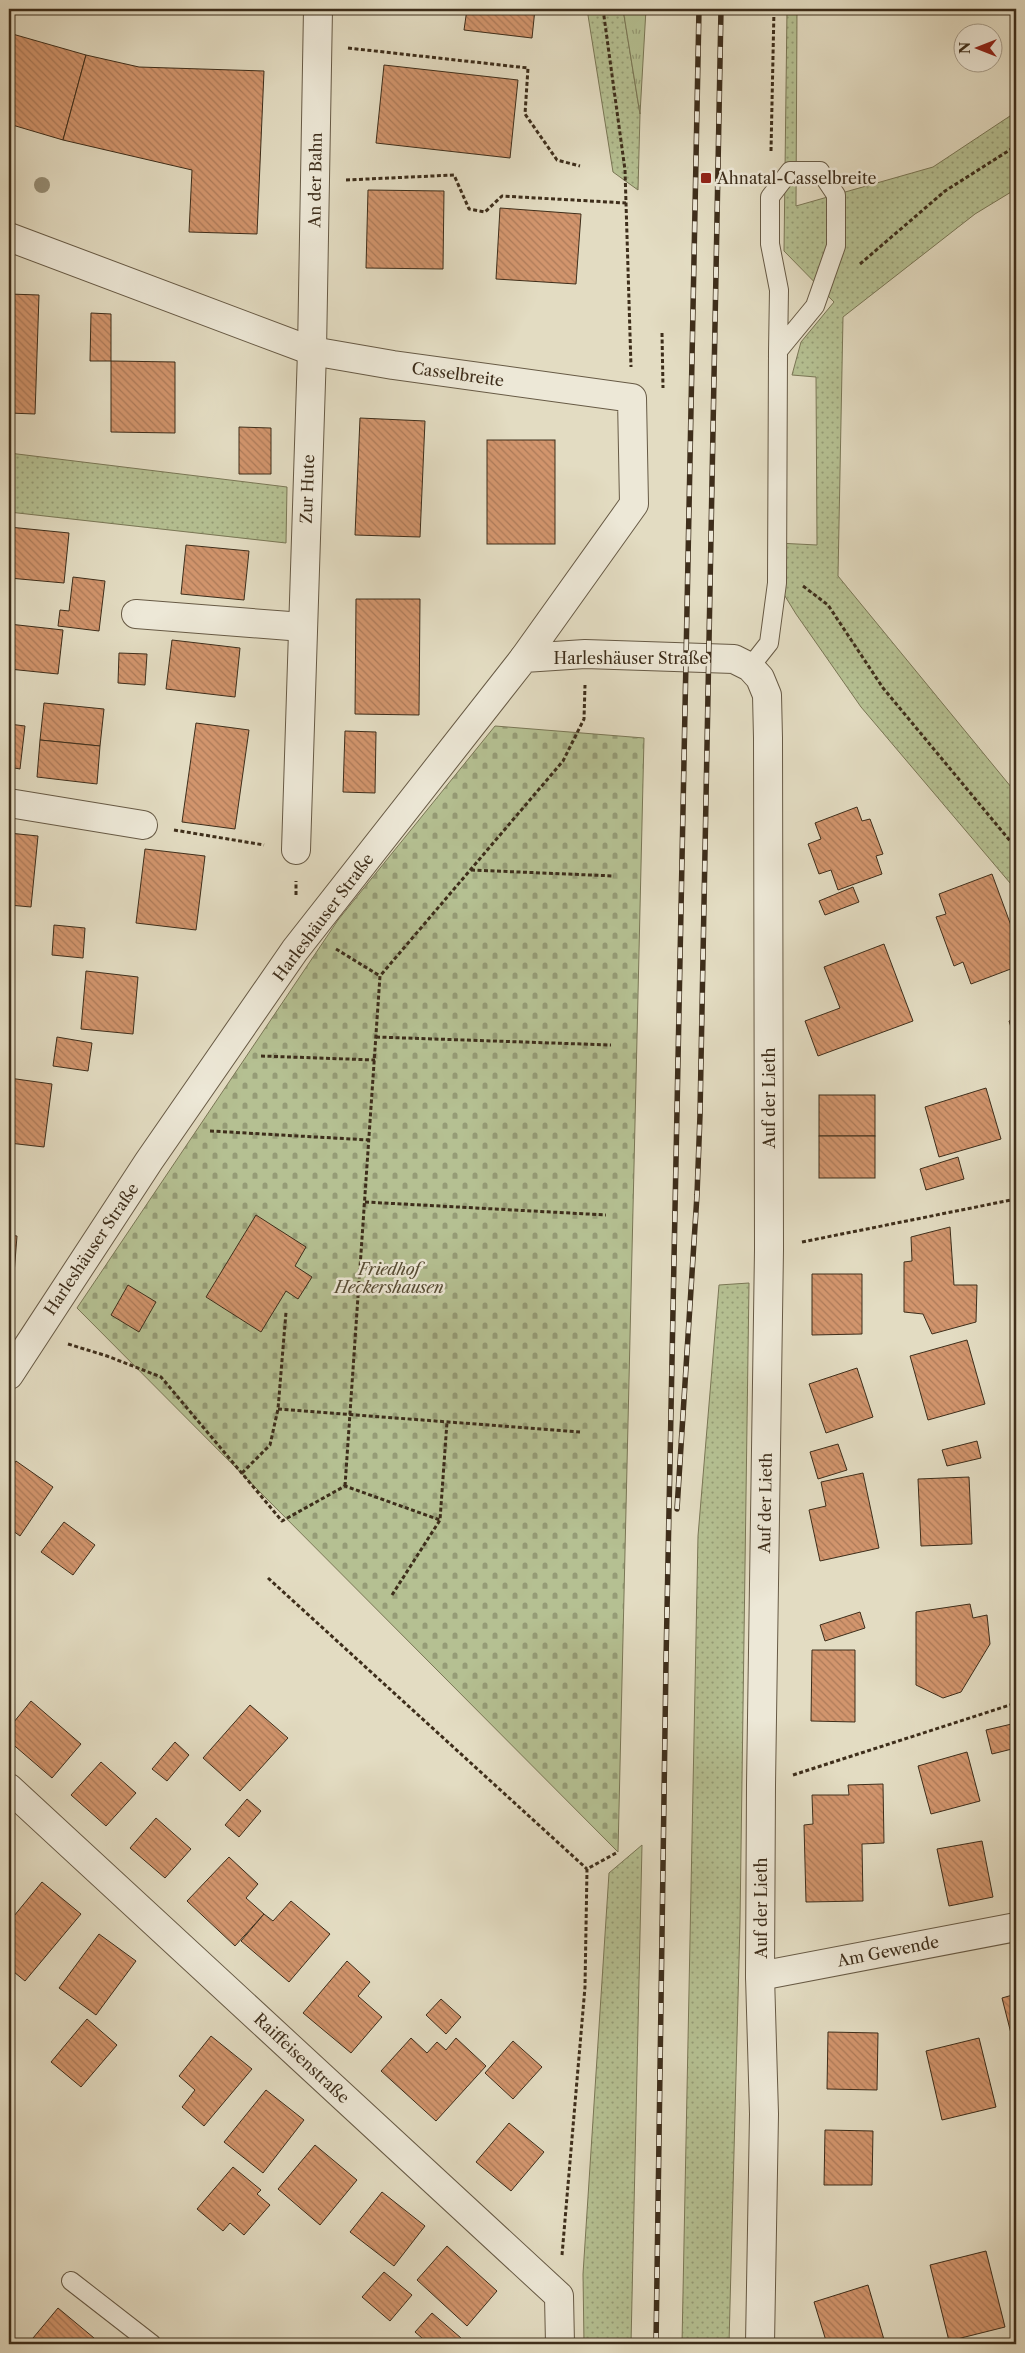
<svg xmlns="http://www.w3.org/2000/svg" width="1025" height="2353" font-family="'Libre Caslon Text',serif">
<defs>
<pattern id="grass-dots" width="8" height="8" patternUnits="userSpaceOnUse" patternTransform="scale(1.25)"><rect width="8" height="8" fill="#b5c092"/><path d="M2 2h.1M6 6h.1" fill="none" stroke="#959c76" stroke-width="1.8" stroke-linecap="round"/></pattern>
<pattern id="cemetery-stones" width="16" height="16" patternUnits="userSpaceOnUse" patternTransform="scale(1.25)"><rect width="16" height="16" fill="#b5c092"/><path d="M2 7V4a2 2 0 0 1 4 0v3zM10 15v-3a2 2 0 0 1 4 0v3z" fill="#959c76"/></pattern>
<pattern id="park-tufts" width="24" height="20" patternUnits="userSpaceOnUse" patternTransform="scale(1.25)"><rect width="24" height="20" fill="#b5c092"/><path d="M3 7l-1-3M5 7V3M7 7l1-3M15 17l-1-3M17 17v-4M19 17l1-3" fill="none" stroke="#959c76"/></pattern>
<pattern id="building-back-hatch" width="6" height="6" patternUnits="userSpaceOnUse" patternTransform="scale(1.25)"><rect width="6" height="6" fill="#d2956d"/><path d="M-1 5l2 2M0 0l6 6M5-1l2 2" fill="none" stroke="#ac7a59"/></pattern>
</defs>
<rect width="100%" height="100%" fill="#e3dcc2"/>
<filter id="stains"><feTurbulence type="fractalNoise" baseFrequency=".004" numOctaves="4"/><feColorMatrix values="0 0 0 0 .2 0 0 0 0 .09 0 0 0 0 .02 0 0 0 .5 -.17"/></filter>
<radialGradient id="worn" r=".72"><stop offset=".6" stop-color="#630" stop-opacity="0"/><stop offset="1" stop-color="#630" stop-opacity=".3"/></radialGradient>
<!-- grass -->
<g fill="url(#grass-dots)" stroke="#7a7756">
<path d="M587 9H623L640 114 638 190 613 172Z"/>
<path d="M787 9H797L796 206 933 167 1016 112V189L975 214 843 317 838 576 1016 793V890L861 707 796 614 777 583V543L817 545 816 377 792 375 801 342 834 302 784 251Z"/>
<path d="M9 453 287 487 286 543 9 512Z"/>
<path d="M749 1283 740 1922 729 2344H682L698 1536 719 1285Z"/>
<path d="M642 1845 631 2344H584L583 2274 609 1873Z"/>
</g>
<!-- cemetery -->
<path fill="url(#cemetery-stones)" stroke="#7a7756" d="M495 726 644 738 618 1852 77 1308 338 920Z"/>
<!-- park -->
<path fill="url(#park-tufts)" stroke="#7a7756" d="M623 9H646L640 114Z"/>
<!-- building -->
<g fill="url(#building-back-hatch)" stroke="#3e2e1b">
<path d="M467 9H535L532 38 464 30Z"/>
<path d="M9 33 86 55 63 140 9 124Z"/>
<path d="M86 55 139 67 264 71 257 234 189 232 192 170 63 140Z"/>
<path d="M384 65 518 80 510 158 376 143Z"/>
<path d="M368 190 444 191 443 269 366 268Z"/>
<path d="M500 208 581 214 576 284 496 279Z"/>
<path d="M9 294 39 295 35 414 9 413Z"/>
<path d="M91 313 111 314V361H90Z"/>
<path d="M111 361 175 362V433L111 432Z"/>
<path d="M360 418 425 421 420 537 355 535Z"/>
<path d="M239 427 271 428V474H239Z"/>
<rect x="487" y="440" width="68" height="104"/>
<path d="M9 527 69 533 64 583 9 578Z"/>
<path d="M186 545 249 551 244 600 181 594Z"/>
<path d="M73 577 105 581 99 631 58 626 60 610 69 611Z"/>
<path d="M356 599H420L419 715 355 714Z"/>
<path d="M9 624 63 630 58 674 9 669Z"/>
<path d="M172 640 240 648 235 697 166 689Z"/>
<path d="M119 653 147 654 145 685 118 683Z"/>
<path d="M44 703 104 709 100 746 40 740Z"/>
<path d="M196 723 249 730 235 829 182 822Z"/>
<path d="M9 724 25 726 20 769 9 767Z"/>
<path d="M345 731 376 732 375 793 343 792Z"/>
<path d="M40 740 100 746 97 784 37 777Z"/>
<path d="M857 807 862 821 870 819 883 854 876 856 882 874 838 890 831 870 819 874 808 844 821 839 815 823Z"/>
<path d="M9 833 38 836 31 907 9 905Z"/>
<path d="M145 849 205 856 196 930 136 923Z"/>
<path d="M992 874 1016 939V967L971 984 963 962 954 966 936 917 946 914 939 894Z"/>
<path d="M853 887 859 902 825 915 819 901Z"/>
<path d="M54 925 85 928 83 958 52 955Z"/>
<path d="M884 944 913 1021 818 1056 805 1021 840 1008 824 967Z"/>
<path d="M86 971 138 977 133 1034 81 1029Z"/>
<path d="M1016 1018V1043L1009 1021Z"/>
<path d="M57 1037 92 1043 88 1071 53 1066Z"/>
<path d="M9 1078 52 1084 44 1147 9 1143Z"/>
<path d="M986 1088 1001 1139 939 1157 925 1107Z"/>
<rect x="819" y="1095" width="56" height="41"/>
<rect x="819" y="1136" width="56" height="42"/>
<path d="M958 1157 964 1179 926 1190 920 1169Z"/>
<path d="M256 1215 306 1247 295 1266 312 1277 298 1299 286 1291 261 1332 206 1297Z"/>
<path d="M950 1227 954 1285H977L976 1322 932 1334 923 1314 904 1312V1262L912 1261 911 1237Z"/>
<path d="M9 1235 17 1236 13 1287H9Z"/>
<path d="M812 1274H862V1334L812 1335Z"/>
<path d="M128 1285 156 1302 139 1332 111 1315Z"/>
<path d="M967 1340 985 1404 928 1420 910 1356Z"/>
<path d="M857 1368 873 1417 826 1433 809 1384Z"/>
<path d="M977 1441 981 1458 947 1466 942 1450Z"/>
<path d="M838 1444 847 1470 818 1479 810 1452Z"/>
<path d="M16 1461 53 1487 20 1536 9 1528V1471Z"/>
<path d="M863 1473 879 1548 820 1561 809 1510 826 1506 821 1482Z"/>
<path d="M969 1477 972 1544 921 1546 918 1479Z"/>
<path d="M64 1522 95 1545 73 1575 41 1552Z"/>
<path d="M970 1604 973 1618 987 1615 990 1644 961 1692 943 1698 916 1685V1612Z"/>
<path d="M860 1612 865 1628 825 1641 820 1625Z"/>
<path d="M812 1650H855V1722L811 1721Z"/>
<path d="M31 1701 81 1744 52 1778 9 1741V1728Z"/>
<path d="M250 1705 288 1738 240 1791 203 1758Z"/>
<path d="M1016 1723V1748L992 1754 986 1730Z"/>
<path d="M175 1742 189 1755 167 1781 152 1769Z"/>
<path d="M967 1752 980 1801 931 1814 918 1766Z"/>
<path d="M101 1762 136 1793 106 1826 71 1795Z"/>
<path d="M883 1784 884 1843 862 1844 863 1901 806 1902 804 1825 813 1824 812 1795H849L848 1785Z"/>
<path d="M247 1799 261 1811 239 1837 225 1825Z"/>
<path d="M156 1818 191 1849 165 1878 130 1848Z"/>
<path d="M982 1841 993 1897 949 1906 937 1849Z"/>
<path d="M229 1857 258 1884 246 1898 264 1914 235 1946 187 1901Z"/>
<path d="M42 1882 81 1914 25 1981 9 1968V1922Z"/>
<path d="M291 1901 330 1934 289 1982 241 1941 264 1914 273 1921Z"/>
<path d="M99 1934 136 1961 96 2015 59 1988Z"/>
<path d="M347 1961 370 1982 358 1996 382 2017 351 2053 303 2013Z"/>
<path d="M1016 1994V2053L1002 1998Z"/>
<path d="M441 1999 461 2017 446 2034 426 2015Z"/>
<path d="M87 2019 117 2045 81 2087 51 2062Z"/>
<path d="M828 2032 878 2033 877 2090 827 2089Z"/>
<path d="M211 2036 252 2069 204 2126 182 2107 195 2090 179 2076Z"/>
<path d="M411 2038 427 2053 437 2042 446 2050 456 2038 486 2066 436 2121 381 2071Z"/>
<path d="M979 2038 996 2107 942 2120 926 2051Z"/>
<path d="M513 2041 542 2067 513 2099 485 2073Z"/>
<path d="M266 2090 304 2120 263 2173 224 2142Z"/>
<path d="M509 2123 544 2152 511 2191 476 2162Z"/>
<path d="M825 2130 873 2131 872 2185H824Z"/>
<path d="M315 2145 357 2180 320 2225 278 2189Z"/>
<path d="M233 2167 261 2190 257 2194 270 2205 244 2235 230 2223 223 2231 197 2209Z"/>
<path d="M382 2192 425 2226 394 2266 350 2232Z"/>
<path d="M447 2246 497 2291 467 2326 417 2280Z"/>
<path d="M986 2251 1005 2327 949 2341 930 2265Z"/>
<path d="M384 2272 412 2295 390 2321 362 2297Z"/>
<path d="M868 2285 885 2343 827 2344 814 2302Z"/>
<path d="M58 2308 94 2338 89 2344H28Z"/>
<path d="M432 2313 461 2338 456 2344H429L415 2332Z"/>
</g>
<g fill="none" stroke-linecap="round" stroke-linejoin="round">
<defs>
<g id="service">
<path d="M750 667 769 643 777 583 778 351 815 306 836 246V195L820 171H790L770 197V244L779 290 778 351"/>
<path d="M71 2281 152 2344"/>
</g>
<g id="minor">
<path d="M9 237 312 351 393 365 632 398 634 504 524 658"/>
<path d="M136 614 303 627"/>
<path d="M9 803 143 825"/>
<path d="M296 850 312 351 318 9"/>
<path d="M9 1375 149 1161 295 950 524 658 585 654 734 659 750 667 760 678 767 695 768 738 769 1249 761 1785 760 1976 764 2114 760 2344"/>
<path d="M9 1788 559 2296 560 2344"/>
<path d="M760 1976 1016 1927"/>
</g>
</defs>
<!-- service casing -->
<use href="#service" stroke="#675a45" stroke-width="20"/>
<!-- minor casing -->
<use href="#minor" stroke="#675a45" stroke-width="30"/>
<!-- path -->
<g stroke="#3e2e1b" stroke-width="3" stroke-dasharray="4 2.5" stroke-linecap="butt">
<path d="M603 9 625 170 631 367"/>
<path d="M348 48 528 68 525 114 557 160 580 166"/>
<path d="M771 151 774 9"/>
<path d="M346 180 454 175 469 209 485 212 502 196 626 203"/>
<path d="M860 264 945 191 1016 146"/>
<path d="M662 333 663 388"/>
<path d="M803 586 828 605 883 688 1016 848"/>
<path d="M174 830 264 845"/>
<path d="M471 870 614 876"/>
<path d="M296 895V881"/>
<path d="M336 949 380 976"/>
<path d="M376 1037 611 1045"/>
<path d="M261 1056 375 1060"/>
<path d="M210 1131 369 1140"/>
<path d="M365 1202 606 1215"/>
<path d="M802 1242 1016 1199"/>
<path d="M68 1344 107 1356 161 1377 282 1521 345 1486 440 1520"/>
<path d="M278 1409 580 1432"/>
<path d="M242 1473 270 1445 278 1409 286 1312"/>
<path d="M345 1486 380 976 563 761 584 719 585 685"/>
<path d="M268 1578 587 1869"/>
<path d="M392 1595 440 1520 447 1422"/>
<path d="M793 1775 1016 1703"/>
<path d="M562 2255 585 1987 587 1869 618 1852"/>
</g>
<!-- service -->
<use href="#service" stroke="#ede8d7" stroke-width="18"/>
<!-- minor -->
<use href="#minor" stroke="#ede8d7" stroke-width="28"/>
<defs>
<g id="rail">
<path d="M677 1509 697 1195 700 1115 721 9"/>
<path d="M656 2344 666 1661 699 9"/>
</g>
</defs>
<!-- rail casing -->
<use href="#rail" stroke="#3e2e1b" stroke-width="5.5"/>
<!-- rail -->
<use href="#rail" stroke="#ede8d7" stroke-width="4" stroke-dasharray="11" stroke-linecap="butt"/>
</g>
<!-- trees -->
<circle fill="#958c73" cx="42" cy="185" r="8"/>
<!-- markers -->
<rect fill="#8f2418" stroke="#ede8d7" stroke-width="2" x="700" y="172" width="12" height="12" rx="2.5"/>
<g text-anchor="middle" stroke-width="5" stroke-linejoin="round" paint-order="stroke">
<!-- poi labels -->
<g font-size="16" fill="#3e2e1b" stroke="#ede8d7" text-anchor="start">
<text x="717" y="184">Ahnatal-Casselbreite</text>
</g>
<!-- street labels -->
<g font-size="16" fill="#3e2e1b" stroke="#ede8d7">
<text transform="translate(315 180) rotate(-89)" y="6">An der Bahn</text>
<text transform="translate(458 374) rotate(8)" y="6">Casselbreite</text>
<text transform="translate(307 489) rotate(-88)" y="6">Zur Hute</text>
<text x="631" y="664">Harleshäuser Straße</text>
<text transform="translate(323 917) rotate(-53)" y="6">Harleshäuser Straße</text>
<text transform="translate(769 1098) rotate(-90)" y="6">Auf der Lieth</text>
<text transform="translate(91 1249) rotate(-56)" y="6">Harleshäuser Straße</text>
<text transform="translate(765 1503) rotate(-89)" y="6">Auf der Lieth</text>
<text transform="translate(761 1908) rotate(-90)" y="6">Auf der Lieth</text>
<text transform="translate(888 1951) rotate(-11)" y="6">Am Gewende</text>
<text transform="translate(302 2058) rotate(43)" y="6">Raiffeisenstraße</text>
</g>
<!-- park labels -->
<g font-size="16" font-style="italic" fill="#564b33" stroke="#ede8d7">
<text x="389" y="1275">Friedhof<tspan x="389" dy="18">Heckershausen</tspan></text>
</g>
</g>
<!-- margin -->
<rect width="1025" height="2353" fill="none" stroke="#e3dcc2" stroke-width="30"/>
<rect x="10" y="10" width="1005" height="2333" fill="none" stroke="#3e2e1b" stroke-width="2.5"/>
<rect x="15" y="15" width="995" height="2323" fill="none" stroke="#3e2e1b"/>
<!-- north arrow -->
<g transform="translate(978 48) rotate(270)"><circle r="24" fill="#ede8d7" stroke="#a79e8c"/>
<path d="M0-4L9 19L0 12L-9 19Z" fill="#8f2418"/>
<text y="-8" font-size="14" font-weight="bold" text-anchor="middle" fill="#3e2e1b">N</text>
</g>
<rect width="100%" height="100%" filter="url(#stains)"/>
<rect width="100%" height="100%" fill="url(#worn)"/>
</svg>
